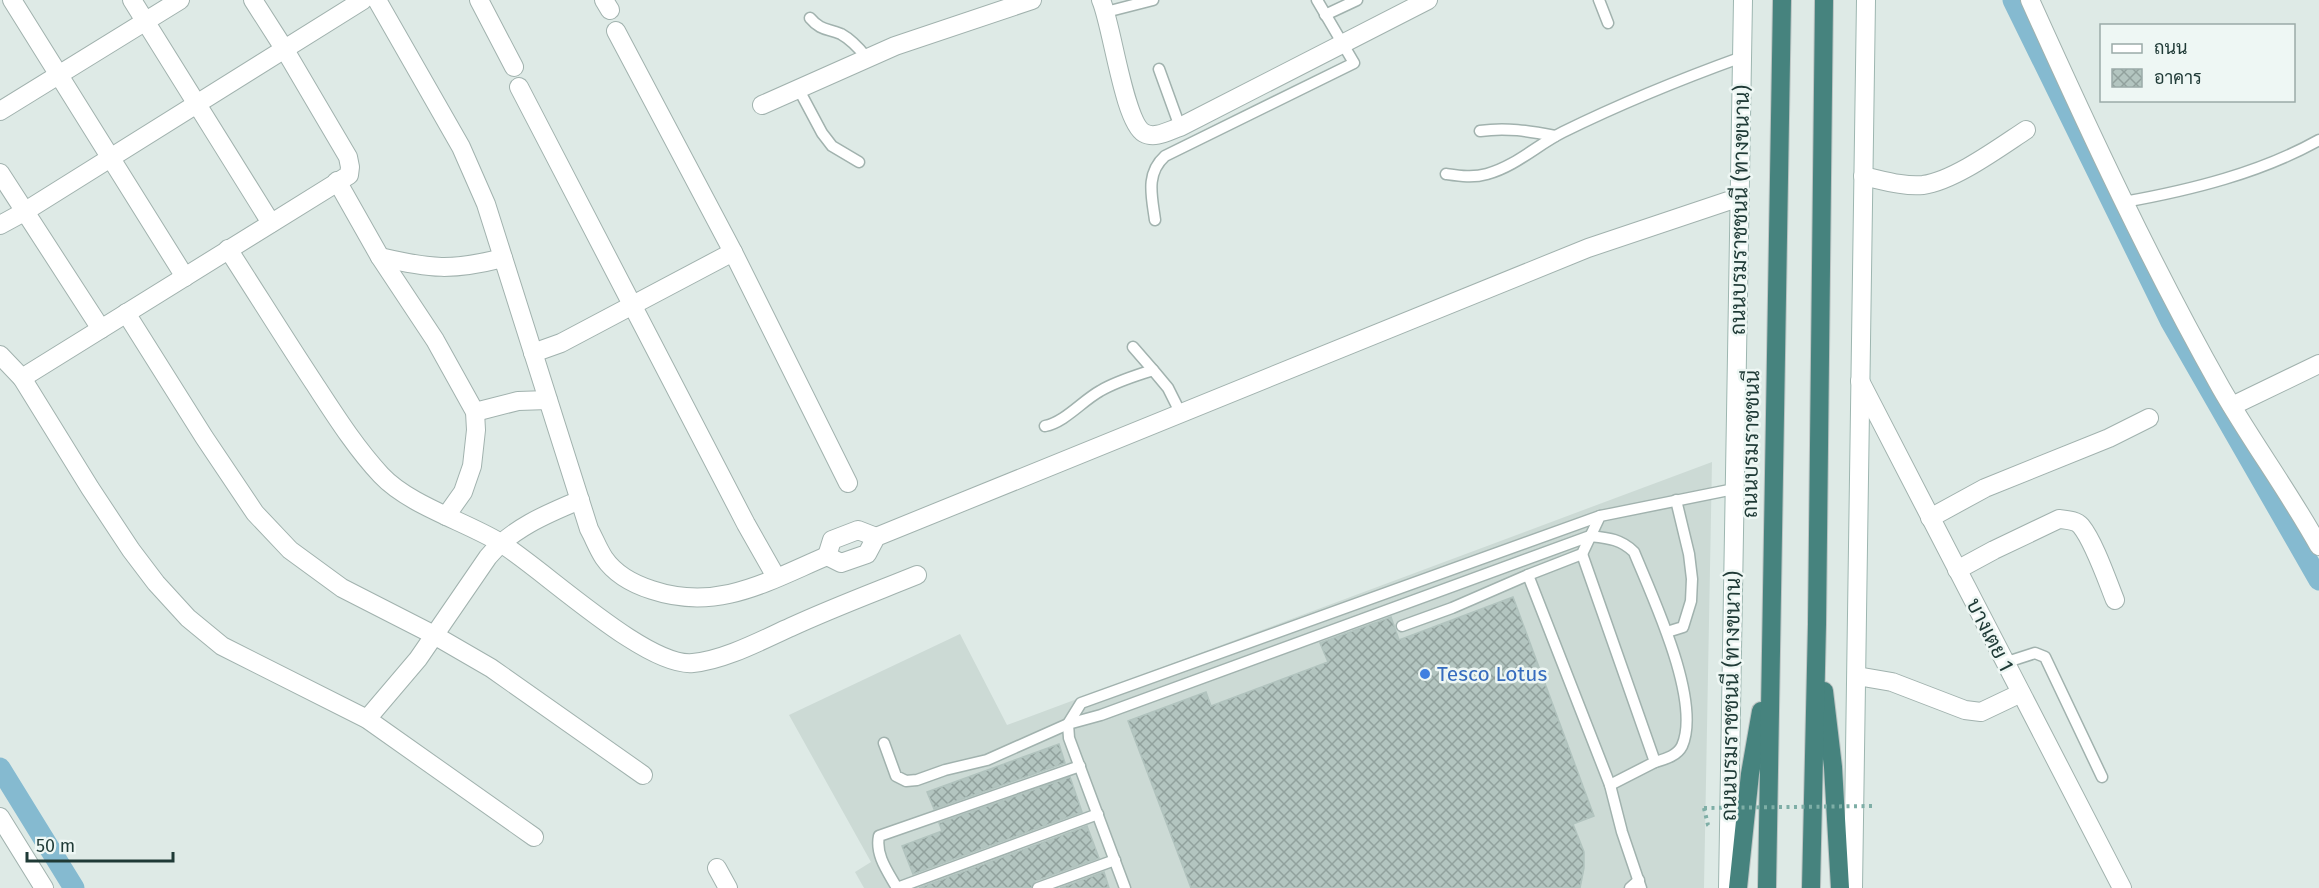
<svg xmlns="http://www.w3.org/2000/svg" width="2319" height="888" font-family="'Fira Sans',Sarabun,sans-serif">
<defs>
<pattern id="building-cross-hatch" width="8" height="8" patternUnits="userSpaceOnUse" patternTransform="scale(1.5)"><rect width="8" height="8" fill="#b3c5c0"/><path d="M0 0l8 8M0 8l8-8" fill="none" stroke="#91a19d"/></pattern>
</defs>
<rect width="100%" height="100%" fill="#deeae6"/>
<!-- built -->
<path fill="#ccdad5" d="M1712 462 1704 888H864L855 872 871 862 789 715 960 634 1007 725Z"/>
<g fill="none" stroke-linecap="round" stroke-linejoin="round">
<!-- canal -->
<g stroke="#85bad0" stroke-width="21">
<path d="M2013 0 2171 322 2319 580"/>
<path d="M0 768 74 888"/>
</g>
</g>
<!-- building -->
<g fill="url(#building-cross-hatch)" stroke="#b1c3be" stroke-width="1.5">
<path d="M1513 597 1594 816 1573 824 1584 852V868L1580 888H1191L1128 721 1206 692 1211 706 1328 662 1320 643 1391 617 1399 640Z"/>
<path d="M1059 744 1065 763 934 809 927 792Z"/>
<path d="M1070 777 1082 812 913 874 902 846 942 831 939 823Z"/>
<path d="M1087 826 1099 858 1035 881 1031 888H919Z"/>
<path d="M1104 872 1109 888H1060Z"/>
</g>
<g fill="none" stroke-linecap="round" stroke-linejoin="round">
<defs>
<g id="service">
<path d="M1599 0 1608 23"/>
<path d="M1106 12 1153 0"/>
<path d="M1325 15 1357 0"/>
<path d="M810 18C821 31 827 28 841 34 852 40 859 48 867 58"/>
<path d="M1159 69 1180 127"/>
<path d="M798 88 822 133 832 146 859 162"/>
<path d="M1480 131C1506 127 1529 131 1555 136"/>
<path d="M1446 174C1460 176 1473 178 1487 174 1516 166 1537 145 1563 132 1622 103 1681 79 1742 57"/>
<path d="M2124 202C2191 190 2260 173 2319 140"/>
<path d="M1155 220C1152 197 1145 174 1165 156L1354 63 1317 0"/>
<path d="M1133 347 1153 370"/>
<path d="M1045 426C1065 422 1082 401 1100 391 1117 381 1135 376 1153 370L1168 388 1181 414"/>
<path d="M1582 554 1655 762 1610 785"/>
<path d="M1402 626 1452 608 1528 575"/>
<path d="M1667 632 1683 627 1691 601 1692 579 1689 554 1676 500"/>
<path d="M2004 663 2035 653 2045 657 2102 777"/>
<path d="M884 743 896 776 906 781 917 780 945 770 987 760 1068 724 1101 715 1590 536C1608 538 1621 539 1634 552 1652 596 1702 701 1682 746 1677 756 1665 759 1655 762"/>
<path d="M897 888C888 872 875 855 879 836L1080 766"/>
<path d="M897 888 1098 814"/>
<path d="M1038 888 1115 860"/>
<path d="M1125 888 1069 738 1068 724 1081 703 1600 516"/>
<path d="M1630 888 1639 880"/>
<path d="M1641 888 1622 832 1610 785 1528 575 1582 554 1600 516 1734 489"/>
</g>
<g id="minor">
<path d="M12 0 185 277"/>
<path d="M132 0 271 223"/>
<path d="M377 0 461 147 486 204 589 529C594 538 598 549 604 558 615 574 633 584 652 590 718 612 768 581 827 556L841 563 867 554 876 537 1588 248 1740 197"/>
<path d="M479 0 514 67"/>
<path d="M604 0 610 10"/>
<path d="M1101 0C1112 25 1124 122 1144 133 1155 139 1168 131 1180 127L1428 0"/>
<path d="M2030 0C2089 131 2150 262 2221 388 2252 442 2289 492 2319 546"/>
<path d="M616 31 733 252 848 483"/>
<path d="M519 87 746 524 776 577"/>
<path d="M762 105 895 46 1032 0"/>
<path d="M0 111 180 0"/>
<path d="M0 173 101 329"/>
<path d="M1863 176C1882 180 1904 187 1923 185 1954 181 2000 147 2026 130"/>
<path d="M337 181 380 257 435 340 475 412 476 430 472 466 463 492 446 516"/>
<path d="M0 225 24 212 363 0"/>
<path d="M228 249C257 294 285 339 314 383 335 415 355 447 381 475 409 505 464 521 499 542 542 568 646 668 693 663 725 660 762 640 791 627 832 608 875 592 917 575"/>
<path d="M380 257C431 269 452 271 503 258"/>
<path d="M126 313 204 437 255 513 290 550 342 588 434 635 491 668 643 775"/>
<path d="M533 353 561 343 733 252"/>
<path d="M0 355 22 378 349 175 350 167 348 157 285 50 253 0"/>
<path d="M22 378 90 488 131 550 156 583 188 618 222 646 367 719 534 837"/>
<path d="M1860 381 2122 888"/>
<path d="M2232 406 2319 364"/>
<path d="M475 412 518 401 548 400"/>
<path d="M1930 518 1985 488 2109 438 2149 418"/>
<path d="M827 556 832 540 858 530 876 537"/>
<path d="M1957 570 1994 550 2059 519C2067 520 2076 520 2081 526 2094 542 2107 580 2115 600"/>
<path d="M1857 676 1892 682 1965 710 1981 712 2021 693"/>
<path d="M367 719 418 659 488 557C511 529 546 514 580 500"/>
<path d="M0 817 44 888"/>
<path d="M717 868 728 888"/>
</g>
<g id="secondary">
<path d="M1728 888 1743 0"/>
<path d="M1853 888 1866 0"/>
</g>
<g id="trunk">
<path d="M1824 691 1833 767 1840 888"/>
<path d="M1738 888 1750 774 1761 711"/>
<path d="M1767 888 1782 0"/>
<path d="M1811 888 1817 624 1824 0"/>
</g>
</defs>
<!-- service casing -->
<use href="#service" stroke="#a1b2ae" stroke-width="13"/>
<!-- minor casing -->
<use href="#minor" stroke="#a1b2ae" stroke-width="20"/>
<!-- secondary casing -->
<use href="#secondary" stroke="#9db6b0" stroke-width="20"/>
<!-- trunk casing -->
<use href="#trunk" stroke="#bcc4c3" stroke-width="20"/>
<!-- path -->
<path stroke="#7eaea6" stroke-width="4" stroke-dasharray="3 4.5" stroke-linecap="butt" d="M1704 808 1708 825 1711 828"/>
<!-- service -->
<use href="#service" stroke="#fff" stroke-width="10"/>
<!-- minor -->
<use href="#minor" stroke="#fff" stroke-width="18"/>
<!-- secondary -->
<use href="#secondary" stroke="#fff" stroke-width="18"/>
<!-- trunk -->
<use href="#trunk" stroke="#46837e" stroke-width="18"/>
<!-- path-bridge -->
<path stroke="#7eaea6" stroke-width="4" stroke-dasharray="3 4.5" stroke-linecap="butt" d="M1704 808 1872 806"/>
</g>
<!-- markers -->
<circle fill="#3f7fe0" stroke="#eef7f4" stroke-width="2" cx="1425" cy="674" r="6"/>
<g text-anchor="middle" stroke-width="5" stroke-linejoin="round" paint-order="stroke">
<!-- street labels -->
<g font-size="21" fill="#1f3a36" stroke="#eef7f4">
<text transform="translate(1740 210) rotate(-89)" y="7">ถนนบรมราชชนนี (ทางขนาน)</text>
<text transform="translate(1751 444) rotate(-89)" y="7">ถนนบรมราชชนนี</text>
<text transform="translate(1990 635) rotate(63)" y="7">บางเตย 1</text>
<text transform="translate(1731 696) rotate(-89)" y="7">ถนนบรมราชชนนี (ทางขนาน)</text>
</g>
<!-- shop labels -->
<g font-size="21" fill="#366cbe" stroke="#eef7f4" text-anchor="start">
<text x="1437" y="681">Tesco Lotus</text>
</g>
</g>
<!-- legend -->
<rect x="2100" y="24" width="195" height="78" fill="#eef7f4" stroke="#9baba8" stroke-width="1.5"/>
<rect x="2112" y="44" width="30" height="9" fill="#ffffff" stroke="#9baba8" stroke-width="1.5"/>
<text x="2154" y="54" font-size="18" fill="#1f3a36">ถนน</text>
<rect x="2112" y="69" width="30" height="18" fill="url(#building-cross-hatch)" stroke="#9baba8" stroke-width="1.5"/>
<text x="2154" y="84" font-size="18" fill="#1f3a36">อาคาร</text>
<!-- scale -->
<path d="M27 852v9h146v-9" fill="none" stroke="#1f3a36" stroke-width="3"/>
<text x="36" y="852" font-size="18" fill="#1f3a36" stroke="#eef7f4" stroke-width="4.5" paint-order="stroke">50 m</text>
</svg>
